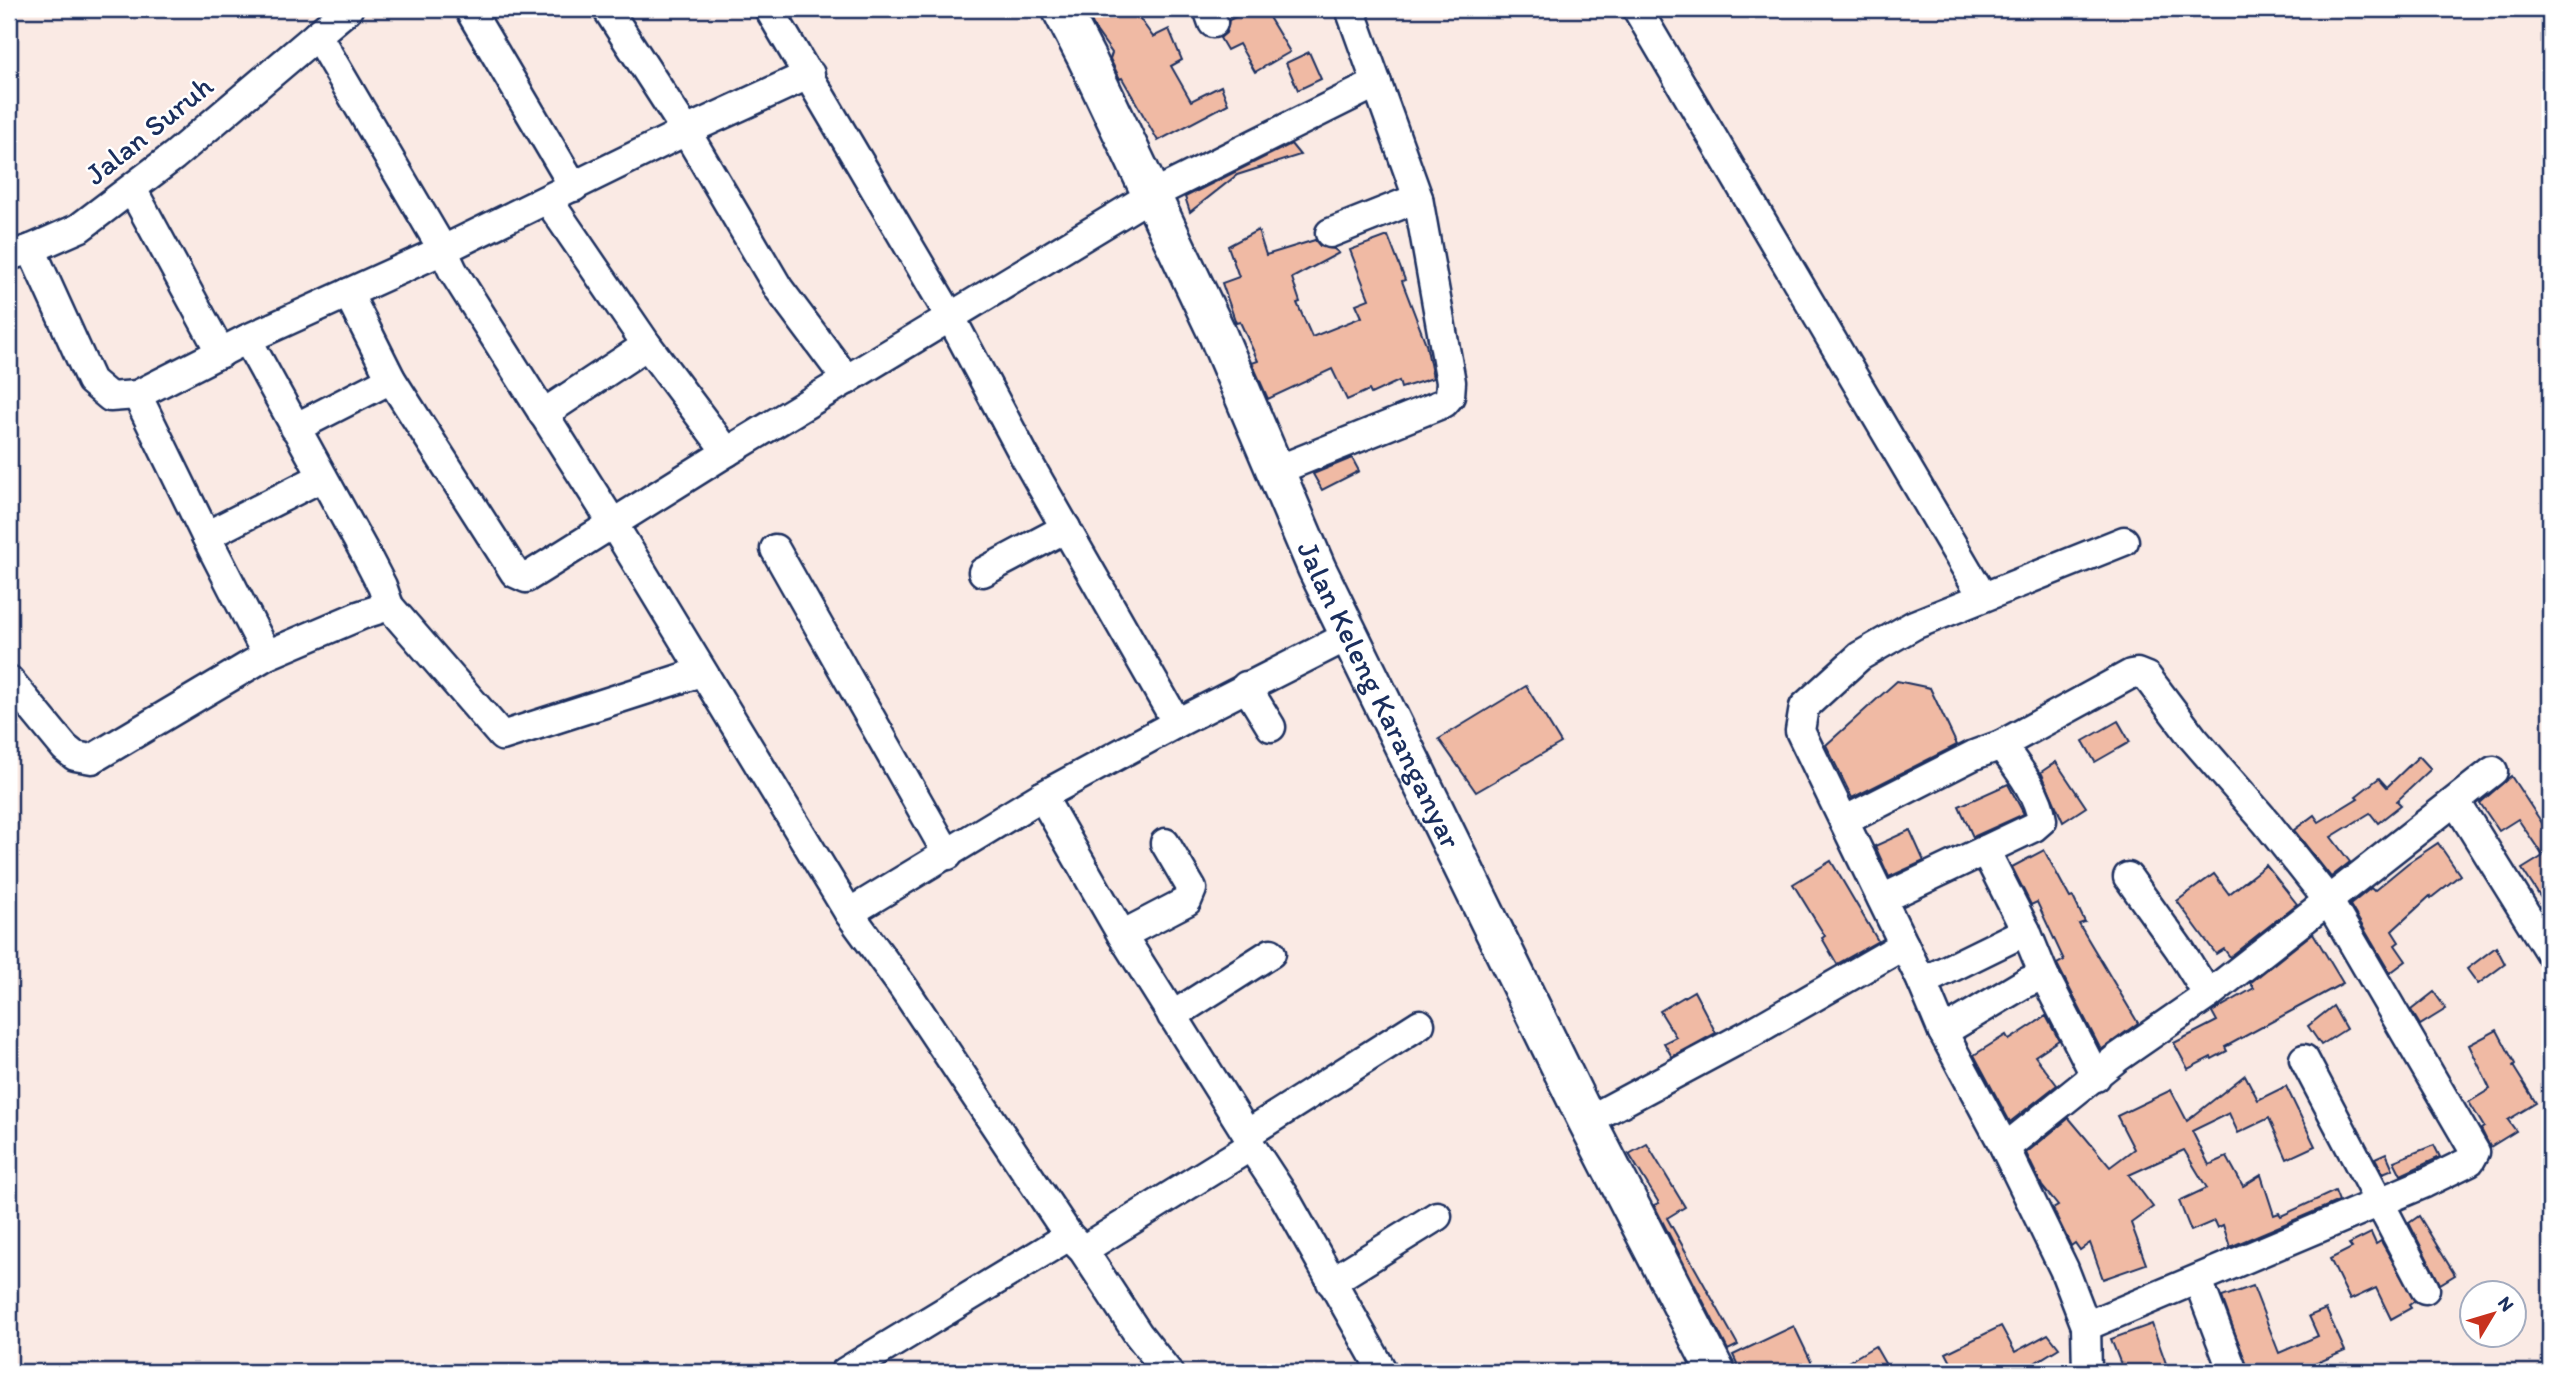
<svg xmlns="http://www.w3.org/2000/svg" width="2559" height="1381" font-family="Itim,sans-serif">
<rect width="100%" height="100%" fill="#faeae4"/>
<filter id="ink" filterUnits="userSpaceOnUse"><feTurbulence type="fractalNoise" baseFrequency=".0143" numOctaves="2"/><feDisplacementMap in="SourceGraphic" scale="14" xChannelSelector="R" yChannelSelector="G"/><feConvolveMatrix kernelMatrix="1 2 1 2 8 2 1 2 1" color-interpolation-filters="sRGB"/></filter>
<g filter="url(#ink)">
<!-- building -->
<g fill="#f0baa4" stroke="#1b2f5e" stroke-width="2">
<path d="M1086 9H1133L1153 37 1169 29 1182 60 1171 66 1191 101 1221 86 1228 104 1158 141 1122 78 1120 79 1110 59 1112 53 1095 29Z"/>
<path d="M1252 9H1264L1290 52 1255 72 1239 44 1227 50 1220 38 1226 33 1229 20Z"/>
<path d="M1309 52 1321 79 1298 90 1286 63Z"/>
<path d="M1291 144 1300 155 1237 175 1190 212 1185 197Z"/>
<path d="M1258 230 1266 255 1315 240 1320 246 1334 249 1339 253 1292 278 1300 302 1297 303 1312 337 1362 317 1356 304 1369 299 1350 250 1388 236 1405 280 1402 281 1426 344 1433 378 1401 388 1399 381 1371 394 1369 390 1347 400 1332 369 1268 399 1252 363 1258 361 1240 322 1236 323 1222 283 1239 277 1228 246Z"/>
<path d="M1352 458 1359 471 1322 490 1313 474Z"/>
<path d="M1897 681 1930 688 1957 745 1852 798 1826 745Z"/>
<path d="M1526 686 1561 743 1476 792 1439 739Z"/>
<path d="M2118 721 2130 742 2095 762 2083 741Z"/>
<path d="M2419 756 2431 769 2397 801 2401 805 2378 823 2370 813 2331 837 2350 862 2331 877 2294 830 2314 815 2319 822 2358 798 2356 796 2379 778 2387 787Z"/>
<path d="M2056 762 2086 807 2063 822 2041 772Z"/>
<path d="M2511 776 2550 835V912L2522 869 2543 856 2518 819 2499 831 2480 803Z"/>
<path d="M2008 784 2024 814 1973 837 1959 806Z"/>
<path d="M1910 830 1924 861 1889 877 1875 846Z"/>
<path d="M2438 843 2460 875 2431 898 2430 896 2392 931 2399 942 2395 945 2406 961 2390 973 2350 905 2371 888 2374 891 2408 863Z"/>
<path d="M2044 850 2070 898 2073 897 2085 922 2079 924 2138 1023 2101 1050 2059 968 2057 964 2064 960 2037 902 2031 905 2012 867Z"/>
<path d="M1831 861 1878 941 1837 964 1822 938 1825 936 1793 884Z"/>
<path d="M2266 865 2297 904 2230 957 2224 949 2216 954 2177 901 2214 874 2229 894Z"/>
<path d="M2313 933 2343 983 2225 1047 2227 1051 2212 1059 2211 1057 2188 1069 2174 1043 2217 1021 2212 1012 2254 988 2250 983Z"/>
<path d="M2496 947 2505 964 2478 984 2467 969Z"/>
<path d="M1694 991 1716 1033 1672 1057 1664 1043 1676 1037 1660 1011Z"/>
<path d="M2434 992 2446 1009 2420 1025 2411 1010Z"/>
<path d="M2333 1006 2346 1029 2321 1045 2308 1026Z"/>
<path d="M2046 1016 2059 1040 2035 1056 2057 1085 2010 1122 1974 1055 2006 1035 2009 1040Z"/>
<path d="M2497 1030 2515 1064 2513 1066 2536 1103 2508 1120 2516 1131 2490 1147 2481 1129 2484 1127 2469 1102 2490 1089 2469 1045Z"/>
<path d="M2245 1075 2258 1100 2286 1086 2315 1146 2287 1159 2269 1118 2238 1133 2229 1113 2192 1131 2209 1165 2227 1157 2243 1186 2261 1175 2274 1215 2279 1213 2281 1216 2335 1191 2339 1201 2230 1247 2223 1225 2217 1228 2214 1221 2191 1231 2179 1201 2207 1188 2184 1150 2129 1175 2153 1207 2131 1223 2146 1264 2103 1279 2090 1243 2080 1250 2075 1243 2071 1246 2053 1209 2058 1206 2042 1186 2026 1153 2069 1118 2110 1167 2134 1149 2117 1116 2171 1090 2187 1121Z"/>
<path d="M1647 1144 1685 1207 1667 1218 1738 1345 1728 1350 1654 1205 1659 1203 1629 1154Z"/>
<path d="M2434 1145 2440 1157 2401 1175 2394 1161Z"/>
<path d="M2386 1153 2393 1169 2383 1173 2375 1158Z"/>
<path d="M2419 1216 2455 1275 2440 1284 2409 1223Z"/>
<path d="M2371 1233 2376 1244 2381 1241 2415 1301 2409 1305 2411 1308 2391 1319 2376 1288 2350 1300 2330 1259 2352 1248 2349 1244Z"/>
<path d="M2253 1286 2279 1353 2318 1336 2309 1316 2326 1309 2345 1351 2296 1372H2249L2222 1297Z"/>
<path d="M2152 1324 2169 1372H2124L2111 1339Z"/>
<path d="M1794 1326 1816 1372H1741L1733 1355Z"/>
<path d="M2001 1326 2015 1352 2048 1334 2059 1348 2020 1372H1956L1946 1353Z"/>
<path d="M1875 1346 1890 1372H1831Z"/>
</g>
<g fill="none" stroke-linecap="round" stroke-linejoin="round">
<defs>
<g id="minor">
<path d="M348 9 317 35 443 250 453 271 612 522 849 913 903 987 1069 1236 1083 1250 1138 1334 1168 1372"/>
<path d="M469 9 574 187"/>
<path d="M607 9 686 131 779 289 847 380"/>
<path d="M769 9 950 316 1025 457 1177 723 1350 635"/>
<path d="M1208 9 1213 23"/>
<path d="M1637 9 1983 597"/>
<path d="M132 189 221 353"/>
<path d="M548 200 647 345 727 452"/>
<path d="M1330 233 1418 198"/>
<path d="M31 249 91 381 110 397 137 395 247 339 443 250 686 131 810 74"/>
<path d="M9 256 31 249 79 228 174 156 317 35"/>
<path d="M348 293 391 379 515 573 526 578 727 452 1152 195 1377 83"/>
<path d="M247 339 366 555 382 586 389 606"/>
<path d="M137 395 206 536 267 655 361 615 389 606 502 736 701 672"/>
<path d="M543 414 647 345"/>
<path d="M295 428 391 379"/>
<path d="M1275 471 1444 403 1450 396 1451 382 1418 198 1350 9"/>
<path d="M206 536 322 477"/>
<path d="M775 549 948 855"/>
<path d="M983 572 1066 528"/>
<path d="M9 680 65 748 75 756 92 759 267 655"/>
<path d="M1246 686 1271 727"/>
<path d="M2001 745 2131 674 2137 673 2147 677 2193 738 2266 822 2328 900 2475 1152 2470 1161 2425 1183 2086 1326"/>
<path d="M1042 796 1122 935 1247 1134 1251 1146 1285 1198 1383 1372"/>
<path d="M2456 802 2550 953"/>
<path d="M1844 821 1974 755 2001 745C2017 767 2038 792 2042 820L2034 827 1882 899"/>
<path d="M2128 877 2180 950 2208 995"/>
<path d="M849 913 1042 796 1177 723"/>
<path d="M2026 931 2044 975 2096 1077"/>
<path d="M1122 935 1187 901 1192 889 1165 843"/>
<path d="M1922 982 2026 931 1985 850"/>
<path d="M1172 1016 1271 953"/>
<path d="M1943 1032 2025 983 2044 975"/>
<path d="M2304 1059 2425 1289"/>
<path d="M1587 1121 1751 1033 1904 945"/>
<path d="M1247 1134 1420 1024"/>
<path d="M2005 1148 2117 1058 2208 995 2493 771"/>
<path d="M1083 1250 1251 1146"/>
<path d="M2198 1280 2233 1372"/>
<path d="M1331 1282 1437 1216"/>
<path d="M845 1372 1069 1236"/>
<path d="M2087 1372 2086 1326 2064 1269 2005 1148 1943 1032 1922 982 1800 731 1804 707 1860 656 1914 625 2124 541"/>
</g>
<g id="major">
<path id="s1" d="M1061 9 1086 57 1216 331 1317 569 1587 1121 1716 1372"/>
</g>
</defs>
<!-- minor casing -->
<use href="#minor" stroke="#1b2f5e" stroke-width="33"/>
<!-- major casing -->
<use href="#major" stroke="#1b2f5e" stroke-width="42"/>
<!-- minor -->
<use href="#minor" stroke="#fff" stroke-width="28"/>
<!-- major -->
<use href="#major" stroke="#fff" stroke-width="37"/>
</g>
</g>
<g text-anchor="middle" stroke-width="5" stroke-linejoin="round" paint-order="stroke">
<!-- street labels -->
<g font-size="30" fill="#1b2f5e" stroke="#fff">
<text transform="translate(149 130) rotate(-39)" y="10">Jalan Suruh</text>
<text dy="10" stroke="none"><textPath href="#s1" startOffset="756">Jalan Keleng Karanganyar</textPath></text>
</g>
</g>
<!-- margin -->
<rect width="2559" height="1381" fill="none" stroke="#fff" stroke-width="35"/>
<rect x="18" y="18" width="2524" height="1346" fill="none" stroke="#1b2f5e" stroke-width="2.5" filter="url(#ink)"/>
<!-- north arrow -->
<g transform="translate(2493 1314) rotate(52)"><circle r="33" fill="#ffffff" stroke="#a4acbf" stroke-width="2"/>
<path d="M0-5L12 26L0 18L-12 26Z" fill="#c8321e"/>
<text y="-10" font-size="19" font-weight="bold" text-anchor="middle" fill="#1b2f5e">N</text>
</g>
</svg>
